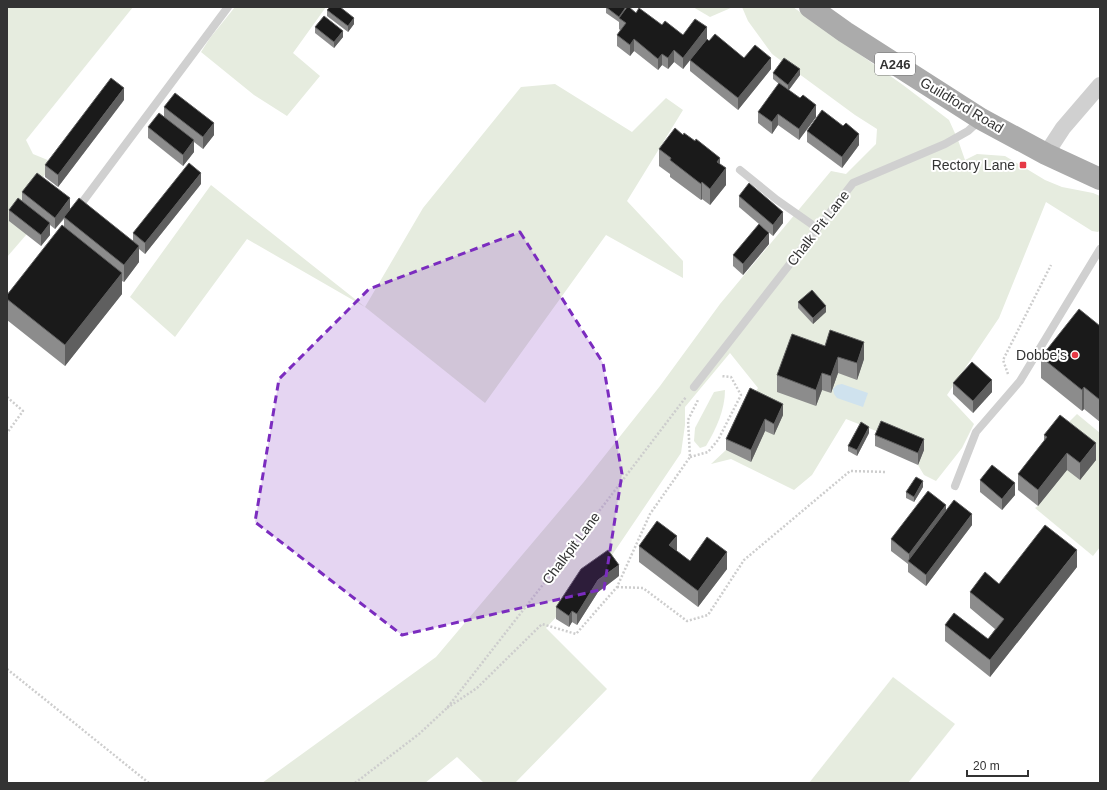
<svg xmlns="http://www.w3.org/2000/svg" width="1107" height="790" font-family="Arial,sans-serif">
<rect width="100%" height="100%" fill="#fff"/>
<!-- green -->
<g fill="#e6ecdf">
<path d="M7 7H133L26 140 33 154 55 163 37 184 26 235 7 257Z"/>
<path d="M235 7H326L293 53 320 76 287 116 254 95 201 52 210 38Z"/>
<path d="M693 7H733L710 17Z"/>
<path d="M742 7H793L903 85 949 120 958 140 965 160 977 154 1005 156 1045 180 1062 187 1093 193 1100 196V230L1098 232 1092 231 1046 202 999 318 947 395 974 424 962 448 936 481 924 475 918 465 924 450 846 419 812 475 794 490 731 459 711 464 726 450 750 400 758 388 730 353 685 407V425L681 453 608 561 546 628 607 689 515 783H484L457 757 425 783H262L436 657 583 483 660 386 720 304 831 171 846 174 876 144 877 129 855 115 772 54 748 21Z"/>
<path d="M555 84 632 132 666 98 683 110 627 201 683 261V278L606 235 485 403 365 307 247 239 175 337 130 297 211 185 365 307 423 208 521 87Z"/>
<path d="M725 390C725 410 716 429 706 446L700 448 694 441 695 428 714 392Z"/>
<path d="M1077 414 1100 433V547L1093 556 1035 508 1038 506 1067 470 1060 431Z"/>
<path d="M893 677 955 724 908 783H809Z"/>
</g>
<!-- water -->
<path fill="#cfe2ee" d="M842 384 868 393 863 407 837 398 834 394 833 389 837 385Z"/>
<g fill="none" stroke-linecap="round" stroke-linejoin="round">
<!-- path -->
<g stroke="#cdcdcd" stroke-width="2.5" stroke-dasharray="2 2" stroke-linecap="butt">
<path d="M1008 374 1003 360 1051 265"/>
<path d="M7 397 23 411 7 433"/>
<path d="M690 457 708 452 718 440 741 395 731 377 721 376"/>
<path d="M617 587 643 588 687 621 708 615 744 560 850 471 887 472"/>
<path d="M7 669 149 783"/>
<path d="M447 708 477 688 542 624 576 634 617 587 650 514 690 457 688 420 698 400"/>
<path d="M355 783 419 734 447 708 552 573 686 397"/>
</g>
<!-- service -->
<g stroke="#d0d0d0" stroke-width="8">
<path d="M740 170 777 200 817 228"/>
<path d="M81 204 228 7"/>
<path d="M694 387 853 183 945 144 968 131 980 120"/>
<path d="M955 486 976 432 1020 381 1100 249"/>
</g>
<!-- minor -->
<path stroke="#d0d0d0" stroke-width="16" d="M1046 154 1063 128 1100 85"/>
<!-- primary -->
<path stroke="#ababab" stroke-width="22" d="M810 7 845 32 981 119 1046 154 1100 179"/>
</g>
<!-- wall -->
<g fill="#8c8c8c">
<path d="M606 7 636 13 683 35 707 39 699 48 709 41 744 58 771 69 738 110 690 71V60L683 69 674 62 668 69 662 65 658 70 634 51 630 56 617 46V35L620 30 619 29V22L606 13Z"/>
<path d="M327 10 354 24 348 32 327 16Z"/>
<path d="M315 27 343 37 334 48 315 33Z"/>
<path d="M773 73 800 75 789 90 816 117 799 140 778 125 772 134 758 123V112L779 84 773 79Z"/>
<path d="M124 100 58 187 45 177V165Z"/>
<path d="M164 107 214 135 203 149 194 142V152L183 166 148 138V127L164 117Z"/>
<path d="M807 131 859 145 842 168 807 142Z"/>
<path d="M683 135 695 141 720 164 726 185 710 205 702 199 701 200 670 177V174L659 166V149Z"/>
<path d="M201 184 145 254 139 249V262L124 282 122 281V294L65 366 7 320V295L64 227V219L55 229 50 225V235L41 246 9 221V210L22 202V192L70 209 133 241V233Z"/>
<path d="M739 196 783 223 773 236 739 207Z"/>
<path d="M769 244 743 275 733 266V255Z"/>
<path d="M798 302 826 312 813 324 798 308Z"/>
<path d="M1100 326V422L1084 409 1082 411 1041 378V357Z"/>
<path d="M825 346 864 359 857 380 838 373 831 393 822 390 816 406 777 392V375Z"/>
<path d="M953 383 992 392 973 413 953 394Z"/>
<path d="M750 388 783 415 774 435 765 431 751 462 726 450V439Z"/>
<path d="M869 433 857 456 848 451V446Z"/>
<path d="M875 435 924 450 918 465 875 446Z"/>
<path d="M1044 435 1096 460 1080 480 1067 470 1038 506 1018 490V474L1044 441Z"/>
<path d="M980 480 1015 495 1002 510 980 492Z"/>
<path d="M923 487 914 502 906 498V492Z"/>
<path d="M946 510 972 525 926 586 908 572V564L891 551V539Z"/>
<path d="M639 546 677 551 690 561 727 569 698 607 639 562Z"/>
<path d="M1077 567 990 677 945 641V625L988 639 995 629 970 608V592L999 584Z"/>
<path d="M619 576 598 592 577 625 572 622 569 627 556 619V607Z"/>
</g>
<!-- shaded-wall -->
<g fill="#5f5f5f">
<path d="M354 18V24L348 32V26Z"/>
<path d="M707 27V39L683 69V58Z"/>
<path d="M343 31V37L334 48V42Z"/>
<path d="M634 39V51L630 56V45Z"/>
<path d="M674 50V62L668 69V58Z"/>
<path d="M662 54V65L658 70V59Z"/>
<path d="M771 58V69L738 110V98Z"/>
<path d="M800 69V75L788 91V85Z"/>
<path d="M124 88V100L58 187V175Z"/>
<path d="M816 105V117L799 140V129Z"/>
<path d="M778 114V125L772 134V122Z"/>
<path d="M214 123V135L203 149V137Z"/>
<path d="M859 134V145L842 168V157Z"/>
<path d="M194 140V152L183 166V155Z"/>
<path d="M720 158V174L717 162Z"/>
<path d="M726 168V185L710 205V189Z"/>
<path d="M201 173V184L145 254V243Z"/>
<path d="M702 182V199L701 200V184Z"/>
<path d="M70 198V210L55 229V218Z"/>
<path d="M783 212V223L773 236V225Z"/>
<path d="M50 223V235L41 246V235Z"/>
<path d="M769 233V244L743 275V264Z"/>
<path d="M139 246V262L124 282V265Z"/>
<path d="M122 273V294L65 366V345Z"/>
<path d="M826 306V312L813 324V318Z"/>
<path d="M864 342V359L857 380V363Z"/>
<path d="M838 357V373L831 393V376Z"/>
<path d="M822 373V390L816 406V390Z"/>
<path d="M992 380V392L973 413V401Z"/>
<path d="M1084 387V409L1082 411V390Z"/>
<path d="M783 404V415L774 435V424Z"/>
<path d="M765 419V431L751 462V450Z"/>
<path d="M869 427V433L857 456V450Z"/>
<path d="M924 439V450L918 465V453Z"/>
<path d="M1096 443V460L1080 480V463Z"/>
<path d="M1067 453V470L1038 506V490Z"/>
<path d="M923 481V487L914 502V497Z"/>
<path d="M1015 483V495L1002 510V499Z"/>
<path d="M946 505V517L909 562V554Z"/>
<path d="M972 514V525L926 586V575Z"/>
<path d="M677 536V553L669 545Z"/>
<path d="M1077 550V567L990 677V660Z"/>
<path d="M727 552V569L698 607V591Z"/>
<path d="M619 565V576L598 592 577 625V614L598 580Z"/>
<path d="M572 611V622L569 627V616Z"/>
</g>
<!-- building -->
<g fill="#1a1a1a" stroke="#5f5f5f">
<path d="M330 7H340L354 18 348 26 327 10Z"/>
<path d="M606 7H626L619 17Z"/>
<path d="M627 7H629L636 13 639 8 662 25 665 21 683 35 695 19 707 27 683 58 674 50 668 58 662 54 658 59 634 39 630 45 617 35 626 23 619 18Z"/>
<path d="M324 16 343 31 334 42 315 27Z"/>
<path d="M715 34 744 58 755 45 771 58 738 98 690 60 707 39 709 41Z"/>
<path d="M784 58 800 69 788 85 773 73Z"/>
<path d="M111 78 124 88 58 175 45 165Z"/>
<path d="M779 83 800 98 803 95 816 105 799 129 778 114 772 122 758 112Z"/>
<path d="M175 93 214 123 203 137 164 107Z"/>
<path d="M822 110 843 126 846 123 859 134 842 157 807 131Z"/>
<path d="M159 113 194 140 183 155 148 127Z"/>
<path d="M675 128 683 135 684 133 695 141 696 139 720 158 717 162 726 168 710 189 702 182 701 184 670 160 671 158 659 149Z"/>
<path d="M189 163 201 173 145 243 133 233Z"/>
<path d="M37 173 70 198 55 218 22 192Z"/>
<path d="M749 183 783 212 773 225 739 196Z"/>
<path d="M18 198 50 223 41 235 9 210Z"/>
<path d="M79 198 139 246 124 265 64 217Z"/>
<path d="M759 224 769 233 743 264 733 255Z"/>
<path d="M62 225 122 273 65 345 7 299V295Z"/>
<path d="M812 290 826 306 813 318 798 302Z"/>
<path d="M1079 309 1100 326V400L1084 387 1082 390 1041 357Z"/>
<path d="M830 330 864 342 857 363 838 357 831 376 822 373 816 390 777 375 792 334 825 346Z"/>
<path d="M972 362 992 380 973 401 953 383Z"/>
<path d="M750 388 783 404 774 424 765 419 751 450 726 439Z"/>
<path d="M1060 415 1096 443 1080 463 1067 453 1038 490 1018 474 1047 437 1044 435Z"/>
<path d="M881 421 924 439 918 453 875 435Z"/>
<path d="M861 422 869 427 857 450 848 446Z"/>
<path d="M992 465 1015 483 1002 499 980 480Z"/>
<path d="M916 477 923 481 914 497 906 492Z"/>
<path d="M928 491 946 505 909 554 891 539Z"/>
<path d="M954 500 972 514 926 575 908 561Z"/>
<path d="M657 521 677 536 669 545 690 561 707 537 727 552 698 591 639 546Z"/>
<path d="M1045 525 1077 550 990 660 945 625 954 613 988 639 1004 619 970 592 985 572 999 584Z"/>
<path d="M608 550 619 565 598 580 577 614 572 611 569 616 556 607 581 569Z"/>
</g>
<!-- marked area -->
<path fill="#7b2cbf" fill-opacity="0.2" stroke="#7b2cbf" stroke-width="3" stroke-dasharray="8 5" stroke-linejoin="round" d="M520 232 603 363 622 474 604 589 402 635 255 522 279 379 369 289Z"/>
<!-- markers -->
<g fill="#e63946" stroke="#fff" stroke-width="1.5">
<rect x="1019" y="161" width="8" height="8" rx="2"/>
<circle cx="1075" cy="355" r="4"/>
</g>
<g text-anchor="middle" stroke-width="4" stroke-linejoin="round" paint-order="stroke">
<!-- shield labels -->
<rect fill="#fff" stroke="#707070" stroke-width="1" x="875" y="53" width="40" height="22" rx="3"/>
<g font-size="13" font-weight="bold" fill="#333">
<text x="895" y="69">A246</text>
</g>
<!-- street labels -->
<g font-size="14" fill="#333" stroke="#fff">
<text transform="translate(962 105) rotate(31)" y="5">Guildford Road</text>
<text transform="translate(818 228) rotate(-52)" y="5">Chalk Pit Lane</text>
<text transform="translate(571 548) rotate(-53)" y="5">Chalkpit Lane</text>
</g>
<!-- poi labels -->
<g font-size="14" fill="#333" stroke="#fff" text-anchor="end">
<text x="1015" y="170">Rectory Lane</text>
<text x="1067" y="360">Dobbe's</text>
</g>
</g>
<!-- border -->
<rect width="1107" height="790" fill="none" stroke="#333333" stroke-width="16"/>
<!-- scale -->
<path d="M967 770v6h61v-6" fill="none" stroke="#333333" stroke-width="2"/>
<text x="973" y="770" font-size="12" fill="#333333" stroke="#ffffff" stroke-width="3" paint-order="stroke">20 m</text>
</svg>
